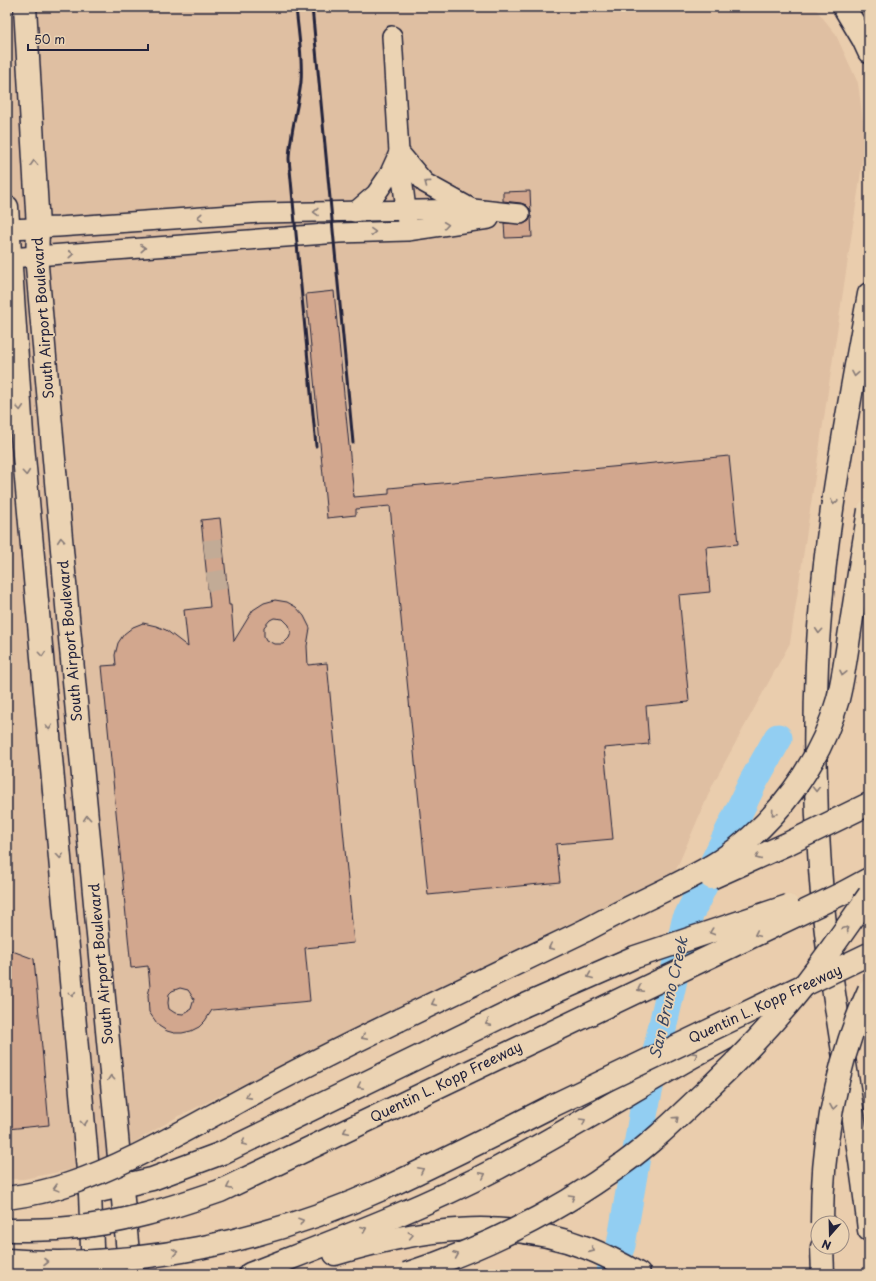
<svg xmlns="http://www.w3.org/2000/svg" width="876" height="1281" font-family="'Playpen Sans',sans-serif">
<rect width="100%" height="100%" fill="#eacdad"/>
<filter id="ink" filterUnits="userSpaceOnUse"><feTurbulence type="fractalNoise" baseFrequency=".025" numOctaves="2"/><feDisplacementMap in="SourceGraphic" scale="8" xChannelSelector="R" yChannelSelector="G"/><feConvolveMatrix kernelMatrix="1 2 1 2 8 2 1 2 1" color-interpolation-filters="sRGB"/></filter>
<g filter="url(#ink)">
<!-- built -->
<path fill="#dfbfa2" d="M7 7H814L835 33 858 83 865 136 860 179 790 643 713 784 675 872 177 1117 95 1165 23 1179H7Z"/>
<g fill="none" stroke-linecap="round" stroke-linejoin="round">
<!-- river -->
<path stroke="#92cef2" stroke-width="29" d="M610 1274 621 1245 644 1110 686 921 753 782 778 738"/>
</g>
<!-- building -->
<g fill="#d2a78e" stroke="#22223b" fill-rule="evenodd">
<path d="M530 191 531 213 530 209 526 205 521 203 503 201V192Z"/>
<path d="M531 216 532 237 505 238 504 223 524 224 529 221Z"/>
<path d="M334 291 354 497 389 494V488L729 456 738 544 706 547 710 592 679 595 689 702 646 706 649 744 604 748 613 839 556 844 560 882 428 895 390 506 356 509V515L327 518 306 294Z"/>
<path d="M220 518 229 605H231L234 641 253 610 264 603 275 600 287 602 296 607 304 616 310 628 307 646 308 665 327 663 354 943 305 948 310 1001 212 1010 205 1021 199 1027 191 1031 182 1033H174L167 1031 159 1026 149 1012 148 995 150 987 148 966 131 968 102 666 116 665 115 655 118 643 124 634 133 627 143 623 156 626 166 630 188 647 184 610 210 607 201 520ZM274 618 283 619 289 625 291 633 289 638 283 644H274L266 640 264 636V627L270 620ZM180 988 188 990 194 999 191 1009 183 1014 175 1013 169 1009 168 1003 169 994 172 991Z"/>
<path d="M7 949 34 959 49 1125 7 1129Z"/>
</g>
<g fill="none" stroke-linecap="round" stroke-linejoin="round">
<!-- street-tunnel -->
<g stroke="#c2ab96" stroke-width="19" stroke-dasharray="19 10" stroke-linecap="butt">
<path d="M204 550 223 548"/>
<path d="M207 582 226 579"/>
</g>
<defs>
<g id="street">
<path d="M392 36 399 152 406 210 407 224"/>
<path d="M399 152 425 183 472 209"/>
<path d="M355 212 376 194 389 175 399 153"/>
<path d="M8 229 58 227 260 213 473 209 520 214"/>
<path d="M10 258 339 233 407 231 489 219"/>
</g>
<g id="secondary">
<path d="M25 7 38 227 37 266 50 414 68 617 130 1274"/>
<path d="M7 207 22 434 90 1193 93 1274"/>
</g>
<g id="highway">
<path d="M844 7 863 39 869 52"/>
<path d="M869 294C847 416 822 540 817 664 814 732 815 800 820 868 828 990 856 1109 869 1230"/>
<path d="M843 893 869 879"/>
<path d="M399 1020 586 930"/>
<path d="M90 1193 152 1179 222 1153 523 1006"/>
<path d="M822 1247 823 1274"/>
<path d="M335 1254C419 1229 503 1216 587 1248 605 1255 622 1264 639 1274"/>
<path d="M250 1274C334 1241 418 1210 498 1168 564 1133 627 1094 692 1057 724 1039 756 1022 788 1004"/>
</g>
</defs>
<!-- street casing -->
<use href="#street" stroke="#22223b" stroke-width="22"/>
<!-- secondary casing -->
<use href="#secondary" stroke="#22223b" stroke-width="25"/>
<!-- highway casing -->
<use href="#highway" stroke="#22223b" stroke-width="25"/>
<!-- street -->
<use href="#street" stroke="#ebd3b3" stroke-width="19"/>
<!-- secondary -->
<use href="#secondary" stroke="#ebd3b3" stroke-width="22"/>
<!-- highway -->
<use href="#highway" stroke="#ebd3b3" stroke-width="22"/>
<!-- rail -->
<g stroke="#22223b" stroke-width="3">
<path d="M296 7C298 31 303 57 301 82 298 108 290 133 289 159L316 446"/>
<path d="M312 7 353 443"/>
</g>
<defs>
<g id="highway-bridge">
<path d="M711 878 789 843 869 804"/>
<path d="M586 930C612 916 638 903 665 890 683 881 703 872 721 860 776 823 820 764 838 699 844 675 847 649 851 624 857 586 863 548 869 510"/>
<path d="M523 1006 635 957 788 906"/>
<path d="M7 1198C28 1195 49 1191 69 1184 126 1165 179 1133 232 1105 287 1075 343 1047 399 1020"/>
<path d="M822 1223C822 1144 836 1062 869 990"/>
<path d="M7 1230C27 1230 48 1230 68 1228 120 1224 171 1208 220 1191L843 893"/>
<path d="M7 1260C137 1270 269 1241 387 1187 443 1161 499 1133 554 1105 659 1055 764 1004 869 954"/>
<path d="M406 1274C483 1249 559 1211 624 1163 649 1145 671 1124 693 1103 733 1066 771 1027 805 984 827 956 848 925 869 895"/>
</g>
</defs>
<!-- highway-bridge casing -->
<use href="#highway-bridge" stroke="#22223b" stroke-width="25" stroke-linecap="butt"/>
<!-- highway-bridge -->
<use href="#highway-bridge" stroke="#ebd3b3" stroke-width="22"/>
</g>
<!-- one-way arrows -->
<defs><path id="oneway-chevron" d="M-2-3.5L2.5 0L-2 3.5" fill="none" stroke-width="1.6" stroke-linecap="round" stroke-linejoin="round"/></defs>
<g stroke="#867a77">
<use href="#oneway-chevron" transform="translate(34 163) rotate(-93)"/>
<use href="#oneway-chevron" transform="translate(427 183) rotate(-143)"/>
<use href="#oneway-chevron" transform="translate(316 212) rotate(179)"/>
<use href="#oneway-chevron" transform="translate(200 217) rotate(176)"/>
<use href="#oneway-chevron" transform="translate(446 225) rotate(-8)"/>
<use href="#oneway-chevron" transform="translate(373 232) rotate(-2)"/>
<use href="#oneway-chevron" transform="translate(143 248) rotate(-4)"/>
<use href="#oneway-chevron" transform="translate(71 254) rotate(-4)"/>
<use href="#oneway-chevron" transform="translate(855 374) rotate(100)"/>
<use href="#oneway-chevron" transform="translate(20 408) rotate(86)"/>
<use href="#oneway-chevron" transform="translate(26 473) rotate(85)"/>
<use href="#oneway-chevron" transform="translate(834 502) rotate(99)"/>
<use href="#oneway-chevron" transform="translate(61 540) rotate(-95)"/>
<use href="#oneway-chevron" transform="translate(819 631) rotate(94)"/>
<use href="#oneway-chevron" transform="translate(42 654) rotate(85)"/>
<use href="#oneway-chevron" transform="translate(843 673) rotate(102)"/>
<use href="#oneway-chevron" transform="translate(49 727) rotate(85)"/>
<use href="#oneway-chevron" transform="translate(816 789) rotate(89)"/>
<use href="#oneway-chevron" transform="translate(774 813) rotate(131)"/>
<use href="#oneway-chevron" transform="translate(87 818) rotate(-95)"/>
<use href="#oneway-chevron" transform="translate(60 856) rotate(85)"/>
<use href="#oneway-chevron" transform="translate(758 857) rotate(156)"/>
<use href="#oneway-chevron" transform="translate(846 929) rotate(-56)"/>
<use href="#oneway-chevron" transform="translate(712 932) rotate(161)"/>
<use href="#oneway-chevron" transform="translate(757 934) rotate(155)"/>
<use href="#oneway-chevron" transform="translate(551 947) rotate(154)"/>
<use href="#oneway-chevron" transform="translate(590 976) rotate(158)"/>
<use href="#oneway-chevron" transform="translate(640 989) rotate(154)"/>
<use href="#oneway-chevron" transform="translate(72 994) rotate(85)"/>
<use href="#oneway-chevron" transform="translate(434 1003) rotate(154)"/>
<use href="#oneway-chevron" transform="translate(488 1023) rotate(154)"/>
<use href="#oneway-chevron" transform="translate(364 1037) rotate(154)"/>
<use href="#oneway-chevron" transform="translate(695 1055) rotate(-29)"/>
<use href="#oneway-chevron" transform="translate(111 1078) rotate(-95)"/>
<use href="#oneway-chevron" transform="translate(360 1086) rotate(154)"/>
<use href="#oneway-chevron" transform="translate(248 1096) rotate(152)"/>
<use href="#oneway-chevron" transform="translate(833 1107) rotate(99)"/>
<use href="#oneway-chevron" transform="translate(676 1119) rotate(-42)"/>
<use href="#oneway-chevron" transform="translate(583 1121) rotate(-30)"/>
<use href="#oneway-chevron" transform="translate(84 1123) rotate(85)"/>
<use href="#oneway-chevron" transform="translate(346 1131) rotate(154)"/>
<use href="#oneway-chevron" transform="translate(244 1143) rotate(155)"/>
<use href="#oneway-chevron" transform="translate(421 1170) rotate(-26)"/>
<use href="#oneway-chevron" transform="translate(483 1175) rotate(-26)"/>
<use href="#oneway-chevron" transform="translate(229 1187) rotate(155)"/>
<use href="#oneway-chevron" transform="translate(56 1188) rotate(165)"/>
<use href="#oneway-chevron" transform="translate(572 1197) rotate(-31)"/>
<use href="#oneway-chevron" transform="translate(301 1221) rotate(-19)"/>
<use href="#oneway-chevron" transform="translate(364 1229) rotate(-22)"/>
<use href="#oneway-chevron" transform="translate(411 1235) rotate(-11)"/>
<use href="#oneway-chevron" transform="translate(592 1250) rotate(24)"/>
<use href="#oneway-chevron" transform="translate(175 1252) rotate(-9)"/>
<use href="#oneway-chevron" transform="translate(456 1255) rotate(-23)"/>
<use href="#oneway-chevron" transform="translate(46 1262)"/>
</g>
</g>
<g text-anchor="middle" stroke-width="3.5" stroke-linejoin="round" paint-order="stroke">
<!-- street labels -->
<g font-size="14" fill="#22223b" stroke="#ebd3b3">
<text transform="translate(43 318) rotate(-94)" y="5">South Airport Boulevard</text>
<text transform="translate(70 641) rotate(-95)" y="5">South Airport Boulevard</text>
<text transform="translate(101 964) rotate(-95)" y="5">South Airport Boulevard</text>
<text transform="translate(765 1004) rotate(-25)" y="5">Quentin L. Kopp Freeway</text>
<text transform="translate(446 1082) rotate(-26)" y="5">Quentin L. Kopp Freeway</text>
</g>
<!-- water labels -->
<g font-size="15" font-style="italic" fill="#384460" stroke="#ebd3b3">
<text transform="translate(669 998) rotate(-77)" y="5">San Bruno Creek</text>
</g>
</g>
<!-- margin -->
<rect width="876" height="1281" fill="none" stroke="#ebd3b3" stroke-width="24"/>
<rect x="12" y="12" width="852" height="1257" fill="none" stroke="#22223b" stroke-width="1.5" filter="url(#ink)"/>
<!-- north arrow -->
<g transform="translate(830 1235) rotate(200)"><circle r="19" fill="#ebd3b3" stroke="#9b8c83"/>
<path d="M0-3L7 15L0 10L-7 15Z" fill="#22223b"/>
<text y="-6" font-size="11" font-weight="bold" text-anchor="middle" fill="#22223b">N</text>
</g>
<!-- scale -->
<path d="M28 44v6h120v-6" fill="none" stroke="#22223b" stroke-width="2"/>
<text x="34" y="44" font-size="12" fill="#22223b" stroke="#ebd3b3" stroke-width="3" paint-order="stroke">50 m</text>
</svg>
